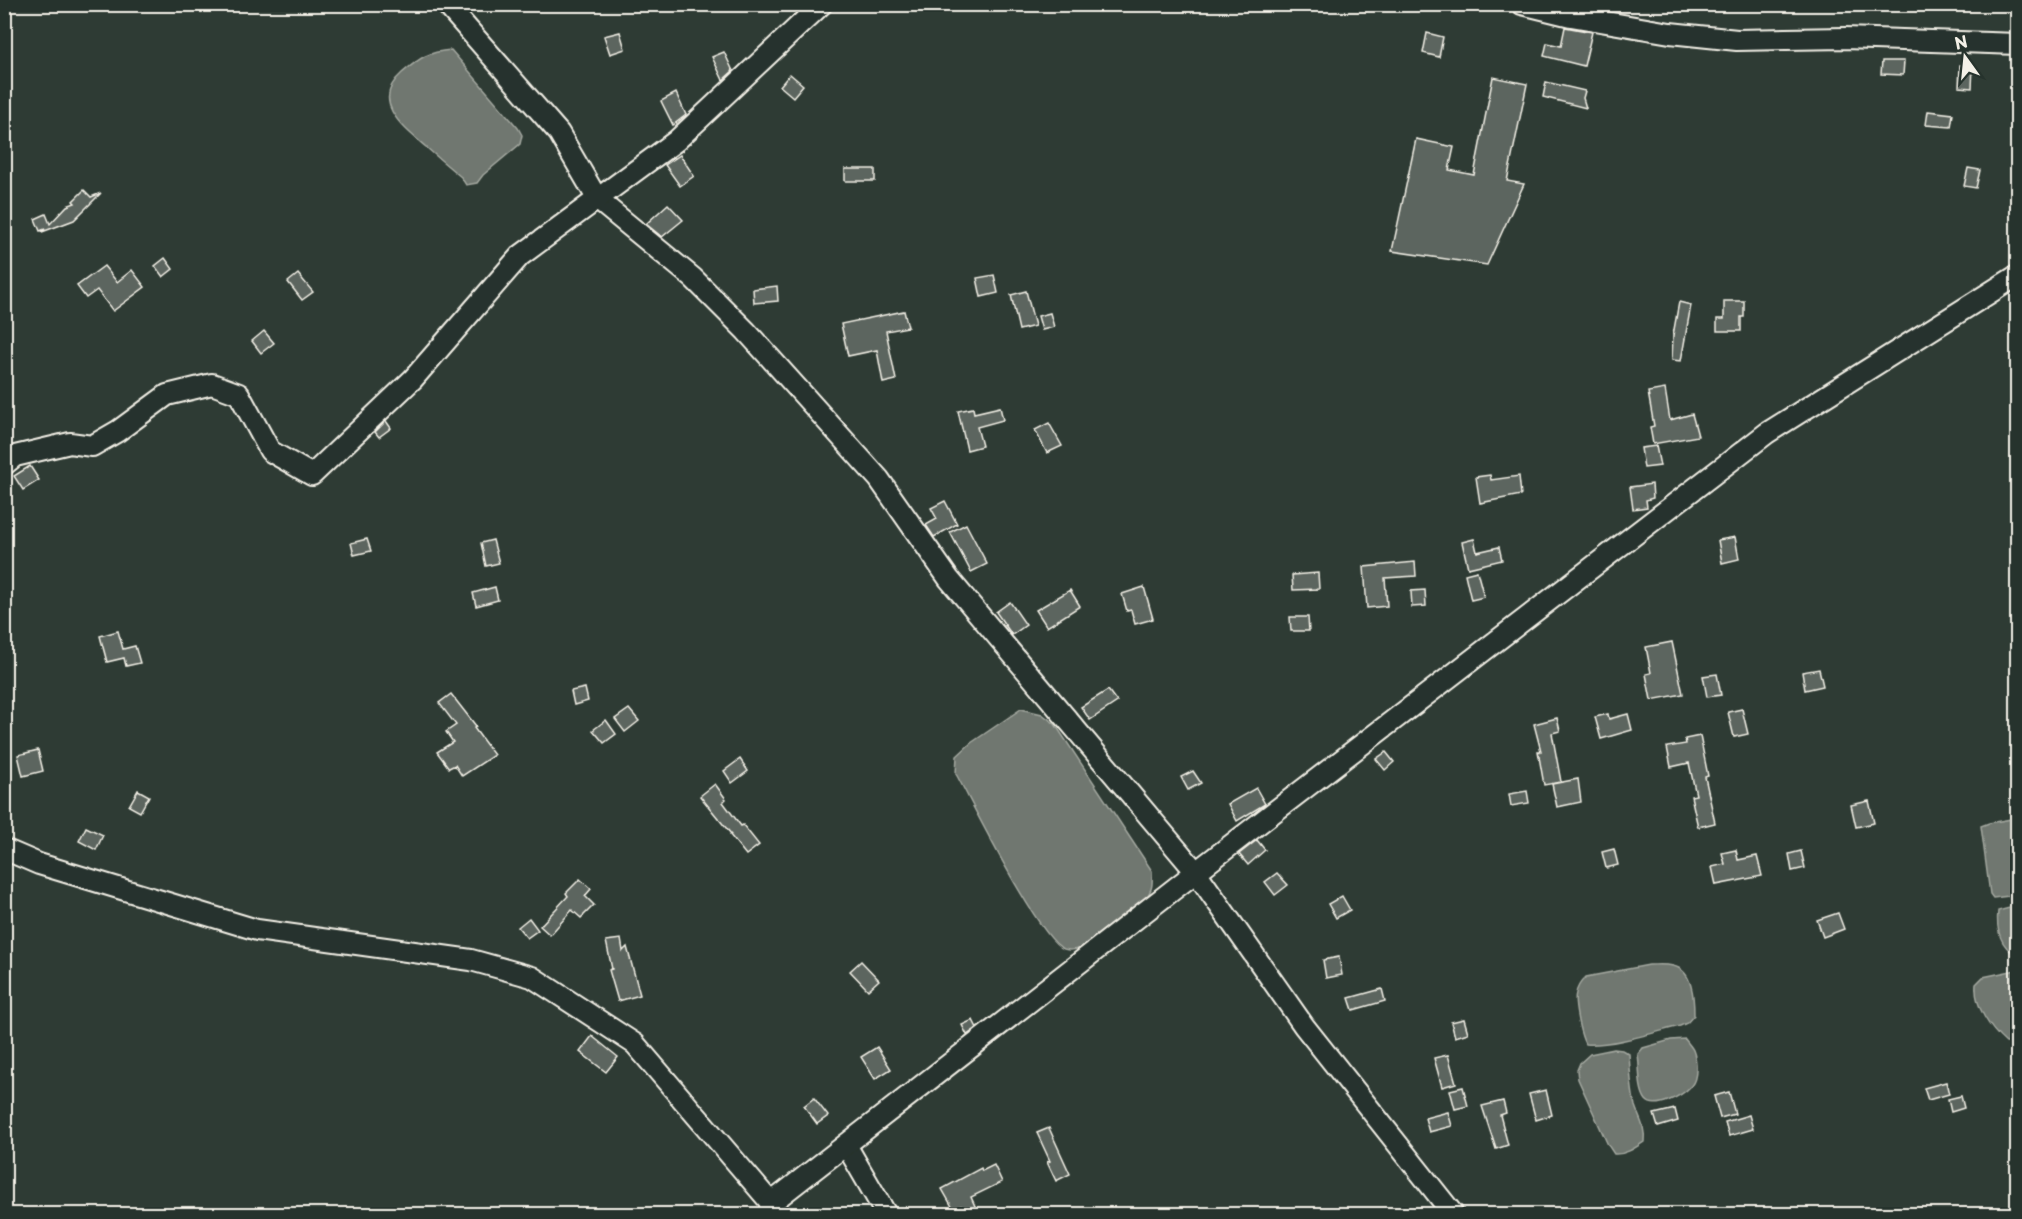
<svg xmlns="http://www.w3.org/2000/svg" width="2022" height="1219" font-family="'Playpen Sans',sans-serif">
<rect width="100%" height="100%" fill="#2e3b34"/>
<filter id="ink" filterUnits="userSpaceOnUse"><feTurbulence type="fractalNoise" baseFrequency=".0167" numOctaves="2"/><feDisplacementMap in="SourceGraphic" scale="12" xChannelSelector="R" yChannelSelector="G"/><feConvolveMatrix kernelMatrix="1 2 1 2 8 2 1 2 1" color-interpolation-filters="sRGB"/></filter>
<g filter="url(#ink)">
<!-- water -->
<g fill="#6f7770" stroke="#a4a8a0" stroke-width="1.5">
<path d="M451 50 518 128 522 135 520 144 483 175 477 183 466 185 461 177C449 167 437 157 426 147 404 128 369 102 402 73 420 58 427 52 451 50Z"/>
<path d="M1021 709 1042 714 1055 724 1152 871C1152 876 1153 884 1151 889 1145 905 1127 920 1113 928 1099 937 1082 954 1064 949 1040 941 972 803 956 774L957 756 971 743Z"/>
<path d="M2017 818V895L1993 898 1990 894 1981 826 1989 823Z"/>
<path d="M2017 906H2018L2017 955C2000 947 1996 929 1998 911Z"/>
<path d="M1649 965C1657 965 1665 964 1673 966 1693 970 1694 999 1694 1015L1687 1023 1680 1026C1652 1033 1612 1046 1585 1044 1581 1036 1580 1030 1578 1021 1575 1004 1571 990 1586 977Z"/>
<path d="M2016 970H2018L2017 1043H2006C1990 1029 1974 1006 1976 984L1983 977Z"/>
<path d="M1685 1039C1687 1042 1691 1046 1693 1050 1697 1060 1698 1078 1691 1086 1683 1095 1655 1111 1646 1100 1638 1090 1640 1067 1638 1054L1643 1048 1671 1040Z"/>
<path d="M1614 1049 1622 1050 1629 1054C1630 1071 1631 1089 1635 1106 1639 1118 1646 1128 1644 1142 1635 1148 1625 1155 1614 1154L1608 1145 1578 1079 1577 1070 1580 1063 1590 1054Z"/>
</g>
<!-- building -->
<g fill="#5c655e" stroke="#f4f1e8" stroke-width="1.5">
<path d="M1565 27 1592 32 1584 66 1544 56 1547 43 1561 46Z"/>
<path d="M620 32 625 49 610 54 604 36Z"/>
<path d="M1427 33 1443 37 1439 57 1423 53Z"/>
<path d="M724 52 733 71 723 80 712 57Z"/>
<path d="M1882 61H1904L1903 75 1881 74Z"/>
<path d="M1960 65 1973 66 1972 88 1959 87Z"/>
<path d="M790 74 803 85 793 97 780 86Z"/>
<path d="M1493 77 1527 84 1507 181 1524 184 1487 265 1392 251 1416 139 1454 147 1449 170 1474 175Z"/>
<path d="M1546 82 1585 91 1583 98 1586 108 1543 97Z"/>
<path d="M676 93 686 115 673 125 661 101Z"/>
<path d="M1928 111 1953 114 1951 127 1926 125Z"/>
<path d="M680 155 694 176 680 186 665 165Z"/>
<path d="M1968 168 1980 170 1976 188 1964 186Z"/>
<rect x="845" y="169" width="30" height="12"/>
<path d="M84 190 91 197 101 193 74 220 42 232 45 229 40 231 35 219 46 214 50 224 67 206 75 203 73 201Z"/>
<path d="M668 204 683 220 662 237 646 224Z"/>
<path d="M165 258 173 269 163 277 155 266Z"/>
<path d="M104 266 117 282 132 270 145 287 113 311 97 290 86 298 77 286Z"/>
<path d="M298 274 313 292 302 300 288 282Z"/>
<path d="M994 275 998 293 981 297 977 278Z"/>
<path d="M777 286 778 301 754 303 753 289Z"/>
<path d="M1026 291 1035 326 1019 330 1011 295Z"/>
<path d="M1724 301H1744V317H1741V331H1717V319H1724Z"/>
<path d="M1679 302 1691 305 1681 361 1672 360 1673 335Z"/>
<path d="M904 311 908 327 886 331 896 380 883 383 877 350 848 356 841 324Z"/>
<path d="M1050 313 1054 327 1042 330 1038 316Z"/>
<path d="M264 331 274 343 261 353 252 341Z"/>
<path d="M1665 389 1670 420 1692 414 1698 436 1653 444 1650 427 1654 426 1648 392Z"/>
<path d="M1000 407 1003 420 977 427 982 446 967 450 958 411 973 408 974 413Z"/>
<path d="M386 421 391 428 379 437 375 432Z"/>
<path d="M1049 423 1062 446 1047 453 1035 430Z"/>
<path d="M1656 446 1660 466 1644 468 1641 448Z"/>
<path d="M30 466 39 480 23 490 14 476Z"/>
<path d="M1490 475 1491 480 1519 476 1521 495 1480 503 1476 477Z"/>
<path d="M1652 484 1653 498 1646 500 1647 507 1633 509 1630 487Z"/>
<path d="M945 501 957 524 934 537 926 525 937 519 931 508Z"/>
<path d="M966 524 987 564 971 572 950 532Z"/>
<path d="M1735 537 1739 559 1722 563 1718 540Z"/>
<path d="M367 539 371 551 354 555 351 543Z"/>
<path d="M1474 539 1477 552 1499 547 1502 560 1468 568 1462 542Z"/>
<path d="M493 540 499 563 486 566 481 543Z"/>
<path d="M1415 562 1416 576 1385 578 1387 606 1367 608 1364 567Z"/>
<path d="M1477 571 1484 597 1471 600 1465 574Z"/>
<path d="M1318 573 1319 589 1293 590 1292 575Z"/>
<path d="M495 587 498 600 476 606 473 593Z"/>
<path d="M1144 587 1153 619 1135 624 1131 610 1127 611 1122 594Z"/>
<path d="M1070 590 1080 606 1047 627 1036 610Z"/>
<path d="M1425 590 1426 606 1412 607 1411 591Z"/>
<path d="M1010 602 1026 625 1012 635 996 612Z"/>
<path d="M1290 617H1308L1309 631H1291Z"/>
<path d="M118 631 123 649 135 646 140 663 126 666 124 658 107 662 100 636Z"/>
<path d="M1672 642 1683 694 1651 700 1646 674 1651 673 1646 647Z"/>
<path d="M1819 669 1823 686 1805 690 1802 672Z"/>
<path d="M1717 674 1721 695 1707 697 1703 676Z"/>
<path d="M585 688 588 701 574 705 571 691Z"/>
<path d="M1108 690 1117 702 1090 720 1081 707Z"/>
<path d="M451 694 476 726 474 728 494 755 462 776 455 765 449 768 437 752 453 742 446 732 456 725 439 703Z"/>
<path d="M629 709 639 721 625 732 615 719Z"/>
<path d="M1742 709 1748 734 1734 737 1728 712Z"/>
<path d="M1608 714 1609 719 1628 714 1632 730 1601 739 1595 717Z"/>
<path d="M1557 718 1560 731 1552 733 1561 782 1544 785 1538 751H1541L1534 724Z"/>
<path d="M606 720 616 734 604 743 593 730Z"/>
<path d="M1700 736 1708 776 1705 777 1715 823 1698 827 1691 796 1696 795 1689 763 1671 767 1667 747 1686 744 1685 739Z"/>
<path d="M38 750 43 771 23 776 18 755Z"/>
<path d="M1386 752 1394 762 1385 770 1376 759Z"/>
<path d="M740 759 748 771 732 783 724 771Z"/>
<path d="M1193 771 1201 783 1188 790 1181 777Z"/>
<path d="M1578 779 1581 802 1557 807 1552 784Z"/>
<path d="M715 784 726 799 723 802 741 826 743 825 759 845 746 855 730 835 731 834 700 796Z"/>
<path d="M1256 788 1265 804 1237 821 1228 804Z"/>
<path d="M138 790 149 796 140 812 129 806Z"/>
<path d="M1527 791 1529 803 1511 806 1509 794Z"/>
<path d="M1869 801 1874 823 1856 827 1851 805Z"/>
<path d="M86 827 103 835 96 850 79 841Z"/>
<path d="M1257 840 1265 850 1248 865 1239 854Z"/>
<path d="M1614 849 1618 865 1606 868 1602 852Z"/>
<path d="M1736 850 1738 860 1757 856 1762 876 1716 885 1712 867 1725 864 1722 853Z"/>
<path d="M1801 851 1805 868 1792 871 1789 854Z"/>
<path d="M1277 873 1288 885 1275 895 1265 882Z"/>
<path d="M580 879 591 889 585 896 594 905 581 918 572 910 550 935 540 926 568 896 566 893Z"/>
<path d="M1342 896 1350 910 1336 918 1328 904Z"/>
<path d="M1838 913 1844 929 1823 937 1817 920Z"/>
<path d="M529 918 538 930 527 938 518 927Z"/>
<path d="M621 939 623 951 627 947 640 995 618 1001 609 970 612 969 606 941Z"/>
<path d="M1339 957 1342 975 1326 978 1323 960Z"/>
<path d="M861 961 879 980 868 990 850 971Z"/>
<path d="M1382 989 1385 1001 1353 1010 1349 998Z"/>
<path d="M1464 1019 1468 1033 1455 1037 1451 1022Z"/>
<path d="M973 1020 977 1028 967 1035 962 1025Z"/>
<path d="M592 1036 618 1057 606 1072 580 1052Z"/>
<path d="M877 1047 891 1069 875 1079 861 1057Z"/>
<path d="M1448 1055 1456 1083 1442 1087 1434 1058Z"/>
<path d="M1946 1082 1949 1094 1928 1100 1924 1088Z"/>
<path d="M1463 1087 1468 1106 1455 1109 1450 1090Z"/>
<path d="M1546 1090 1552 1115 1536 1120 1529 1094Z"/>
<path d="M1729 1092 1735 1114 1720 1118 1714 1096Z"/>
<path d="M1961 1096 1964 1108 1951 1112 1948 1099Z"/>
<path d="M814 1098 828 1116 817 1124 804 1106Z"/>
<path d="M1503 1101 1506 1113 1500 1115 1508 1145 1496 1149 1482 1106Z"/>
<path d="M1675 1109 1678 1121 1658 1127 1654 1114Z"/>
<path d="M1448 1112 1452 1126 1429 1132 1425 1118Z"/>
<path d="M1749 1115 1753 1129 1729 1136 1725 1122Z"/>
<path d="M1049 1128 1070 1174 1056 1181 1047 1162 1050 1161 1037 1133Z"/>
<path d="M994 1165 1002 1182 971 1197 979 1215H964L961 1206 954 1210 942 1189 981 1168 982 1171Z"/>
</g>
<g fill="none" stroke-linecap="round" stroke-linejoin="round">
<defs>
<g id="minor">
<path d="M446 4 559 133 598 200 693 278 746 331 879 479 949 579 1196 872 1304 1026 1453 1214"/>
<path d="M1522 4 1571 16 1670 33 1737 40 1845 38 2018 44"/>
<path d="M4 465 15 456 70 443 92 446 118 431 167 395 212 384 239 394 270 451 312 475 413 379 520 256 676 141 822 4"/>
<path d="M4 849 39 864 257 930 471 960 532 977 635 1044 771 1203"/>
<path d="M846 1145 886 1214"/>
<path d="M769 1214 771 1203 1196 872 1767 433 2018 275"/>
</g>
</defs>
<!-- minor casing -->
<use href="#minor" stroke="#f4f1e8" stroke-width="24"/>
<!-- minor -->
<use href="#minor" stroke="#26332d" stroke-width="20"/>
</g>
</g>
<!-- margin -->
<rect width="2022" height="1219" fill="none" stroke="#26332d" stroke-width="24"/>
<rect x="12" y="12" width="1998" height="1195" fill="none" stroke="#f4f1e8" stroke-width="2" filter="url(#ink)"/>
<!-- north arrow -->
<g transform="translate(1965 57) rotate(345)" stroke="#26332d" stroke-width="4.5" paint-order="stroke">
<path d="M0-4.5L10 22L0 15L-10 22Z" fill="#f4f1e8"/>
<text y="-9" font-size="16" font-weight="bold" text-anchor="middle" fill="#f4f1e8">N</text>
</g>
</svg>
